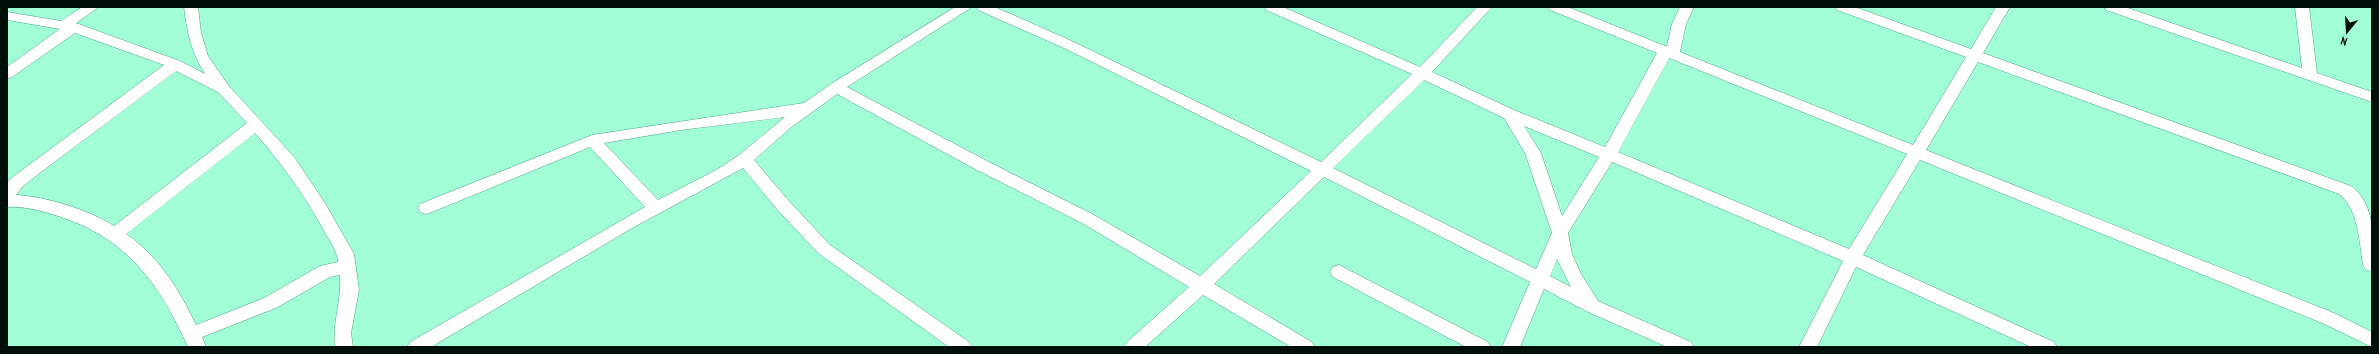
<svg xmlns="http://www.w3.org/2000/svg" width="2379" height="354" font-family="'PT Sans Narrow',sans-serif">
<rect width="100%" height="100%" fill="#a2fed7"/>
<g fill="none" stroke-linecap="round" stroke-linejoin="round">
<defs>
<g id="minor">
<path d="M82 7H99L76 23 180 61 205 74C191 52 187 32 184 7H198L201 33 208 56 228 85 294 157 325 203 354 254 359 290 351 333 353 347H335C332 323 342 300 340 275L330 277 276 308 202 337 206 347H188C159 283 127 238 58 216 42 211 24 206 7 207V183L10 179 164 65 75 33 12 77 7 79V67L60 29 7 20V12L61 21ZM176 71 218 92 247 123 114 226C87 209 47 197 16 195L22 187 45 169ZM255 133C281 163 304 194 323 229 329 240 337 250 338 262L320 266 264 298 196 325C180 291 158 255 126 234Z"/>
<path d="M955 7H972L847 87 987 161 1094 215 1200 276 1311 171 1066 49 978 10 976 7H995L1076 43 1321 162 1412 74 1266 10 1264 7H1283L1420 67 1477 7H1492L1432 72 1514 110 1605 147 1657 53 1550 10 1548 7H1568L1665 46H1667L1672 24 1680 7H1694L1686 24 1680 52 1913 145 1966 57 1837 10 1835 7H1855L1971 49 1996 7H2010L1983 53 2351 186C2378 207 2372 241 2372 271L2366 270 2363 265C2359 241 2359 210 2339 194L1978 62 1926 150 2334 313 2372 332V347L2322 323 1920 160 1863 255 2054 342 2057 347H2031L1856 267 1817 347H1799L1843 261 1612 162 1568 233 1572 254 1581 274 1598 301 1691 342 1694 347H1667L1586 311 1544 289 1520 347H1502L1530 282 1324 177 1214 284 1312 342 1315 347H1291L1203 295 1145 347H1124L1127 342 1189 287 1082 223 975 169 837 94 789 129 754 160 788 200 830 245 969 342 972 347H949L818 253 776 208 743 168 634 227 431 347H407L410 342 645 207 590 147 432 212 426 214 420 212 418 208 420 204 592 135 804 103 831 84ZM1669 58 1907 154 1849 249 1618 152ZM1424 80 1504 118 1525 153 1552 233 1536 269 1333 168ZM785 117 739 155 718 169 658 200 604 143 681 130ZM1524 126 1599 157 1562 216 1541 153ZM1557 259 1571 287 1550 276Z"/>
<path d="M2104 7H2125L2302 68 2295 7H2309L2317 73 2372 92V102L2106 10Z"/>
<path d="M1339 265 1488 342 1491 347H1466L1333 277 1330 272 1333 267Z"/>
</g>
</defs>
<!-- minor casing -->
<use href="#minor" stroke="#48a481" stroke-width="1"/>
<!-- minor -->
<use href="#minor" fill="#fff" fill-rule="evenodd"/>
</g>
<!-- border -->
<rect width="2379" height="354" fill="none" stroke="#001008" stroke-width="16"/>
<!-- north arrow -->
<g transform="translate(2347 32) rotate(198)" stroke="#a2fed7" stroke-width="3" paint-order="stroke">
<path d="M0-3L7 15L0 10L-7 15Z" fill="#001008"/>
<text y="-6" font-size="11" font-weight="bold" text-anchor="middle" fill="#001008">N</text>
</g>
</svg>
